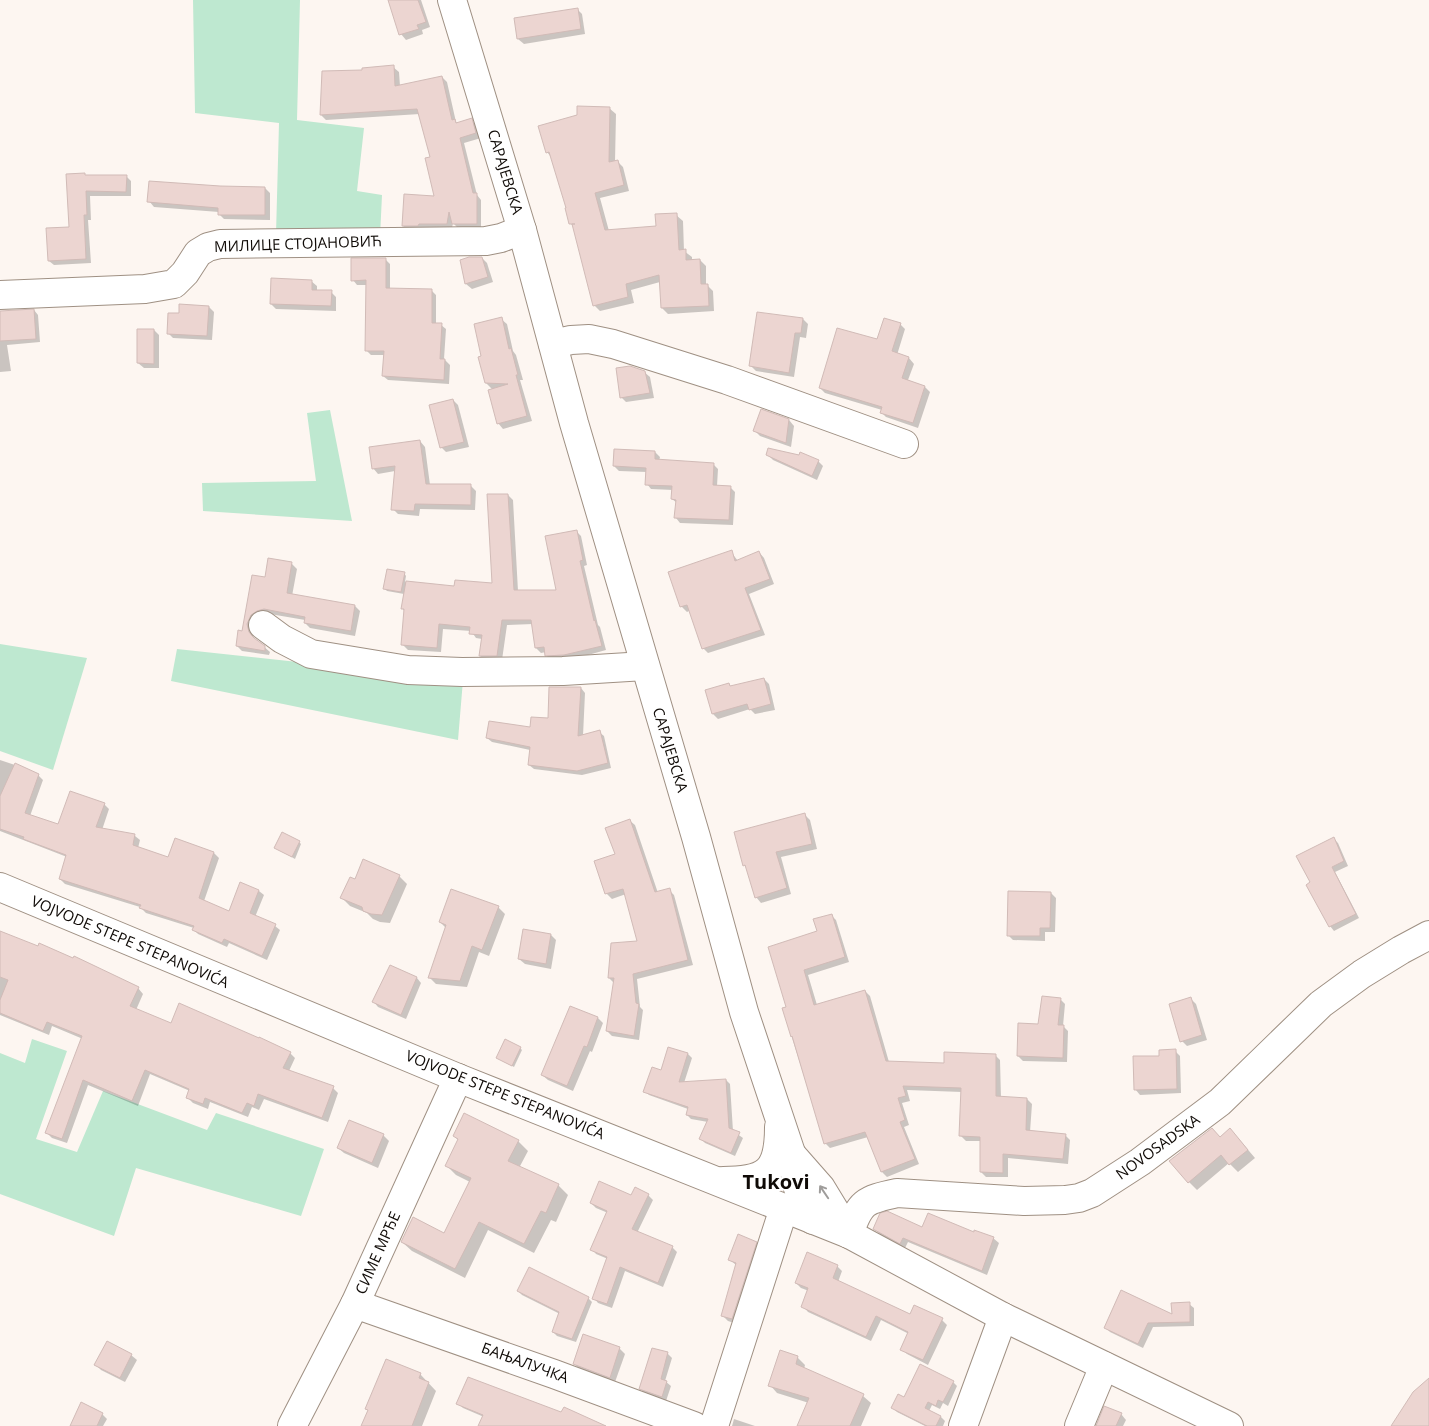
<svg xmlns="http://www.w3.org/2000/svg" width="1429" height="1426" font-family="'Open Sans',sans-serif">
<rect width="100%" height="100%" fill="#fdf6f1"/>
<!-- green -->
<g fill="#bee8d0">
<path d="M193 0H300L297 120 364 128 357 191 382 195 380 237 276 234 279 123 195 113Z"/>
<path d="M330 410 352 521 203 511 202 483 316 481 307 413Z"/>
<path d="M0 644 87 658 53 770 0 751Z"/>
<path d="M177 649 463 680 458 740 171 681Z"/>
<path d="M32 1039 67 1051 36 1139 77 1152 103 1091 207 1130 216 1113 324 1149 301 1216 136 1168 114 1236 0 1194V1053L25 1063Z"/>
</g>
<!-- shadow -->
<g fill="#0003">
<path d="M389 0H421L430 27 422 30 423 34 406 40 401 34Z"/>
<path d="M577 9 582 14 585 34 524 44 518 39Z"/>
<path d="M393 67 399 72 400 86 442 77 447 82 456 122 458 124 471 120 476 125 481 138 464 143 477 195 481 200V228H458L453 223 452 228 408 231 403 226 436 197 432 158 420 114 326 120 321 115 364 72Z"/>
<path d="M609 108 616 114 615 162 617 161 623 167 629 191 600 198 609 231 657 228 676 215 683 221 684 251 692 257V261L700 260 706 266V284L713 291 714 311 668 314 662 308 660 282 631 290 634 303 600 311 594 305 574 227 570 223 568 209 551 157 547 152Z"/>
<path d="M68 175 126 176 131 181V196H90L91 220H88L91 263 54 265 49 261 70 228Z"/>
<path d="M265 188 270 193V220L224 219 219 214V212L154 207 149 201Z"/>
<path d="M482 258 487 263 493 282 472 289 466 284 461 260Z"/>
<path d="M385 259 390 264V289L431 290 436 295V324L441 325 446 329 444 359 450 365 449 384 388 380 383 376 385 355H371L366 350 367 285H357L353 280Z"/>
<path d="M311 281 317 286V291L331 292 336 297V311L276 309 271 304Z"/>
<path d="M209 307 214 312 212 340 173 338 168 333 180 315Z"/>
<path d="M34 310 38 315 40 342 7 345 11 371 0 372V312Z"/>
<path d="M501 319 507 324 513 351 516 355 523 380H520L532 421 503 429 498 423 493 390 486 383 483 357Z"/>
<path d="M803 319 808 324 806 338 800 337 794 377 756 371 751 366Z"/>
<path d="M900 324 905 329 897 355 909 358 914 364 908 380 925 387 930 392 918 428 886 417 881 412 882 410 825 393 820 388 878 340Z"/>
<path d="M154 330 159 335V368H144L138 363Z"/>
<path d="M644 372 650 377 654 398 626 402 621 397Z"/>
<path d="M453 400 458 405 469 447 446 452 441 447Z"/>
<path d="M789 420 794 426 791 447 760 436 755 431Z"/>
<path d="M420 441 425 447 430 485H470L476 491 475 510 420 509 419 516 398 514 393 509 395 471 378 474 373 468Z"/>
<path d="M655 452 660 457 659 461 713 464 718 469 717 486 730 487 735 492 733 525 680 523 676 518 677 503 672 499 673 490 651 489 647 484V472L619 471 614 466Z"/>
<path d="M768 455 818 461 823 466 817 480 773 460Z"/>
<path d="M508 495 513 500 518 591H558L576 531 581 536 587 565 584 566 598 625 600 627 606 650 570 660H551L546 655V652L541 653 536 648 533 624 507 625 502 660 485 661 480 656 482 639 476 638 471 631 443 629 441 652 408 650 403 645 405 612 402 608 404 594 387 591 385 589 404 573 406 576 405 582 455 587 493 584Z"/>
<path d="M731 552 738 561 759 552 764 558 774 584 749 594 765 635 708 653 703 648 691 610 687 612 682 607 670 573Z"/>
<path d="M292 564 297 569 292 596 355 606 360 611 355 636 310 628 305 623V620L270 614 252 628 253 637 270 652 269 655 242 651 237 646 266 578Z"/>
<path d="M764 679 769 684 775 710 755 714 750 709 718 719 713 714 728 684 731 687Z"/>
<path d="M581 688 585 693 583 736 599 732 604 736 611 768 582 775 534 769 529 765 530 750 492 742 487 738 531 728 549 719Z"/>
<path d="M0 760 18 766 38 775 43 780 30 816 59 826 104 804 109 809 102 830 135 836 140 840 138 848 169 859 175 839 214 853 219 858 204 901 230 913 259 891 264 895 255 917 275 926 280 930 267 960 229 943 227 947 198 934 194 930V928L146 913 140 907 65 884 60 879 67 857 0 831Z"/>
<path d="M804 814 810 820 817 849 781 857 791 894 761 903 756 897 747 868 744 865Z"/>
<path d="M629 820 635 825 658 893 669 890 674 895 693 965 637 979 640 1007 643 1010 639 1040 612 1036 607 1031 614 983 609 978 639 942 626 894 612 899 606 893 616 855Z"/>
<path d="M1333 838 1338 843 1348 866 1335 872 1359 918 1334 931 1330 926 1311 883Z"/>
<path d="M299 842 301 844 295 859 276 848Z"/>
<path d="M399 876 407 884 390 923 380 922 373 919 367 913 350 906 342 898 356 880Z"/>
<path d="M1051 893 1056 898 1055 932H1045V941L1013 940 1008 935Z"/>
<path d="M498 907 505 914 489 956 479 952 467 987 436 984 429 977 446 928 440 922Z"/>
<path d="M831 915 836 920 849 962 808 975 817 1005 865 991 870 996 889 1062 945 1064 995 1055 1000 1060 1001 1098 1027 1099 1032 1104 1030 1132 1065 1135 1070 1140 1068 1164 1008 1158V1177H986L981 1172V1141H966L961 1136 962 1092 907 1090 910 1101 902 1103 909 1125 904 1127 919 1164 887 1177 882 1172 868 1137 830 1148 825 1143 783 1009 788 1007 818 932Z"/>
<path d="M0 932 138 988 143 994 136 1010 172 1025 290 1053 295 1058 289 1071 333 1088 338 1093 328 1122 264 1099 259 1110 252 1107 248 1117 210 1102 208 1109 193 1103 188 1098 190 1091 150 1074 138 1106 88 1085 67 1143 52 1138 47 1133 83 1039 52 1026 49 1035 0 1015Z"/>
<path d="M551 935 556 940 551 969 525 964 519 959Z"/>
<path d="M391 967 417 978 421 983 406 1019 378 1007 374 1002Z"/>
<path d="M1190 998 1196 1004 1207 1040 1187 1046 1182 1041Z"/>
<path d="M1061 1000 1065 1004 1063 1026 1068 1031 1067 1062 1023 1061 1018 1056 1039 1025Z"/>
<path d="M598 1018 603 1023 592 1052 590 1051 573 1091 548 1080 542 1075Z"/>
<path d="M520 1048 522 1050 514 1067 497 1058Z"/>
<path d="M1175 1051 1180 1056 1181 1093 1140 1095 1135 1089 1160 1057Z"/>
<path d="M688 1054 692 1058 684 1083 726 1080 730 1084 733 1131 743 1138 735 1156 705 1143 701 1139 708 1122 691 1119 687 1115 688 1109 649 1095 645 1091 662 1071Z"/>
<path d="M349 1121 384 1136 389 1141 378 1168 344 1153 338 1148Z"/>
<path d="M454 1136 518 1141 528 1151 519 1168 558 1185 568 1195 556 1222 551 1220 534 1253 488 1230 465 1278 412 1251 402 1242 445 1235 470 1182 456 1175 446 1165 459 1141Z"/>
<path d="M1221 1138H1238L1255 1158 1238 1172 1229 1163 1197 1190 1189 1182Z"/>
<path d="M648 1195 653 1200 637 1233 672 1247 677 1252 663 1287 625 1271 612 1308 598 1303 594 1298 608 1259 596 1254 592 1249 608 1213 596 1208 591 1203Z"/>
<path d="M875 1229H923L974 1233 993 1238 999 1243 987 1275 908 1242 905 1248 880 1234Z"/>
<path d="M756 1243 761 1248 737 1324 728 1321 723 1316 736 1265 729 1259Z"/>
<path d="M837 1266 842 1271 838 1282 910 1316 942 1320 947 1325 928 1365 907 1354 902 1349 909 1334 881 1320 871 1341 808 1312 803 1306 809 1291 801 1288 796 1283Z"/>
<path d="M518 1291 588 1298 592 1302 576 1342 557 1336 553 1332 560 1314 522 1295Z"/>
<path d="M1189 1304 1194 1308V1326L1153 1327 1143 1348 1110 1332 1106 1328 1173 1316Z"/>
<path d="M619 1348 625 1354 615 1382 580 1369 574 1364Z"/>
<path d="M653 1350 668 1354 672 1358 665 1381 671 1386 666 1401 644 1393 640 1388Z"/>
<path d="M131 1355 137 1360 125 1382 101 1370 96 1365Z"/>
<path d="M797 1357 805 1365 804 1369 863 1396 871 1403 861 1426H798L809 1403 777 1393 770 1385Z"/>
<path d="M420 1374 436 1391 422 1426H363Z"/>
<path d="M953 1382 957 1386 948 1406 943 1403 940 1409 932 1405 929 1411 941 1417 945 1421 943 1426H925L897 1412 893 1408 904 1399Z"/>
<path d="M458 1403 562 1414 606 1426H480L484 1417 463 1408Z"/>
<path d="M102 1414 107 1419 103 1426H71Z"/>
<path d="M1121 1414 1126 1420 1123 1426H1097Z"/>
<path d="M734 1419 755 1426H732Z"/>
</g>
<!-- building -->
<g fill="#ecd5d1" stroke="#d1bbb7">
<path d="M388 0H418L426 22 417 25 419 29 399 35Z"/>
<path d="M578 8 581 29 517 39 514 18Z"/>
<path d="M394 65 395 86 442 76 452 120 455 119 456 123 472 118 476 133 460 138 473 193H477V224H452L449 212 447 224H419L418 226H402L404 194 434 196 425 158 430 157 417 109 320 115 322 71 362 70V68Z"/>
<path d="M577 106 610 107 609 162 618 160 624 185 595 193 605 230 656 226 655 214 677 213 679 250 686 249V260L700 259 701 284H708L709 306 661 308 659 275 626 284 628 297 593 306 572 224H575H569L565 208H566L549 152 546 153 538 126 577 115Z"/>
<path d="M85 173V175H127L126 192 86 191 87 215H84L86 259 48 261 46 228 69 227 66 174Z"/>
<path d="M149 181 220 186 265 187V215H218V208L147 202Z"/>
<path d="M469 257H482L488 277 465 284 460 260Z"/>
<path d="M351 258H386V288L432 289V323H442L440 359H445L444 380 382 376 384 351H365L366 280 351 281Z"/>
<path d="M271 278 312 280V290H332L331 306 270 304Z"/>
<path d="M179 304 209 306 207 336 167 334 168 313H179Z"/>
<path d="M34 309 36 339 0 341V311Z"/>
<path d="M757 312 803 318 801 333H795L789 373 749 366Z"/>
<path d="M502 317 509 349 511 348 518 375H516L527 416 497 424 488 390 508 384 485 383 478 357 481 356 474 324Z"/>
<path d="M884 318 901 323 892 351 909 357 902 378 925 386 913 423 880 413 882 407 819 388 837 328 877 339Z"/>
<path d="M137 329H154V364L137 363Z"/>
<path d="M630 366 645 371 650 393 620 398 616 368Z"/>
<path d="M453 399 464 442 440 448 429 405Z"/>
<path d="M761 409 789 419 786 443 753 431Z"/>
<path d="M420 440 426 484H471V505L415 504 414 511 391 510 395 466 372 469 369 447Z"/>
<path d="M768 448 799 455 800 452 819 460 812 476 766 455Z"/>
<path d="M614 449 655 451V459L714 463 713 485 731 486 729 520 674 518 676 500 671 499 672 486 645 485 646 468 613 466Z"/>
<path d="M487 494H508L514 590H556L545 536 577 530 583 560 580 561 594 621 595 620 602 646 564 655 545 656 544 647 535 648 531 620H502L497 656H479L482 635 469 634 470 627 439 624 437 648 401 645 404 609H401L406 581 454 586 455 580 492 583Z"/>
<path d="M732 550 735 561 759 551 770 579 745 588 761 630 702 649 687 605 680 607 668 572Z"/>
<path d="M268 558 292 562 287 593 355 605 351 631 304 623 305 617 264 609 257 611 251 615 247 624 249 632 254 638 265 646V651L236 646 238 630 242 631 252 575 265 577Z"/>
<path d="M387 569 405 572 401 592 383 589Z"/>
<path d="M764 678 771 704 749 710 747 704 712 714 705 690 729 683 730 686Z"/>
<path d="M549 687H581L578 736 600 730 608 763 577 771 528 765 530 747 486 738 489 721 530 727 531 717 548 718Z"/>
<path d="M15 763 39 774 25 813 58 824 70 791 105 803 96 827 135 834 133 845 168 857 175 838 214 852 199 898 229 911 240 882 259 890 250 913 276 924 262 956 224 939 222 943 192 930 194 926 139 908 141 905 59 879 66 855 23 839 24 837 0 829V796Z"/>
<path d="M805 813 812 844 776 852 787 888 755 898 745 865 743 866 734 832Z"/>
<path d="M630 819 655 892 670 888 688 960 633 974 636 1003 639 1004 634 1036 606 1031 614 978H608L611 943 637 941 623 889 605 894 594 861 615 854 605 828Z"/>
<path d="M282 832 300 841 292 857 274 848Z"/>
<path d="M1334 837 1344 861 1332 867 1356 914 1329 927 1306 885 1310 882 1296 856Z"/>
<path d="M363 859 400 875 382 915 371 914 363 911 362 907 340 898 350 877 355 879Z"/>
<path d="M451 889 499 906 482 950 472 946 460 981 428 978 446 925 439 922Z"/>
<path d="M1008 891 1051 892 1050 928H1040V936H1007Z"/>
<path d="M832 914 845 957 804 970 814 1005 865 990 886 1061 944 1063V1052L996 1054V1096L1027 1098 1026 1130 1066 1134 1063 1159 1003 1154V1173L980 1172V1137L959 1136 961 1088 903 1086 906 1096 898 1098 905 1120 900 1122 915 1159 881 1172 865 1132 824 1144 792 1036 791 1037 782 1008 786 1007 768 947 817 931 813 919Z"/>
<path d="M523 929 551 934 546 964 518 959Z"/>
<path d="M0 931 38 946 39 943 73 958 74 956 139 987 130 1006 171 1023 179 1003 259 1038V1037L291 1052 283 1068 334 1086 322 1118 258 1094 254 1106 247 1103 242 1113 205 1098 203 1104 186 1098 189 1089 145 1070 132 1101 83 1080 62 1139 45 1133 82 1036 47 1022 43 1031 0 1013V1000L8 980 0 977Z"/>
<path d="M390 965 417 977 401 1015 372 1002Z"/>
<path d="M1042 996 1061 998 1058 1025H1064L1063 1058 1017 1056 1018 1023 1038 1024Z"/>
<path d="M1191 997 1202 1035 1180 1042 1169 1004Z"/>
<path d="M570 1006 598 1017 587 1047 584 1046 567 1086 541 1075Z"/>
<path d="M505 1039 521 1047 512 1066 496 1058Z"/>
<path d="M668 1047 688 1053 679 1082 726 1079 729 1128 740 1132 731 1153 699 1139 708 1119 686 1115 688 1107 643 1092 652 1067 661 1070Z"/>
<path d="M1176 1049 1177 1089 1134 1090 1133 1056H1159V1050Z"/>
<path d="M464 1113 519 1140 508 1161 559 1184 546 1213 541 1211 524 1244 479 1222 455 1269 401 1242 413 1217 444 1233 471 1178 445 1166 458 1139 453 1136Z"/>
<path d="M349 1120 384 1134 372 1163 337 1148Z"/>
<path d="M1212 1128 1220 1137 1230 1128 1248 1150 1229 1165 1221 1155 1188 1183 1169 1161Z"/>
<path d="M599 1181 631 1195 635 1187 649 1194 632 1229 673 1246 658 1283 620 1267 607 1304 592 1299 607 1257 590 1250 607 1211 590 1203Z"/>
<path d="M887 1211 922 1227 928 1213 974 1232V1230L994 1237 982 1271 903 1238 900 1244 873 1229 880 1213Z"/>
<path d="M738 1234 757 1242 732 1319 721 1316 736 1263 728 1260Z"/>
<path d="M807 1252 838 1265 833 1278 910 1314 914 1305 943 1318 923 1360 900 1350 908 1332 876 1316 866 1337 801 1307 808 1288 795 1283Z"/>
<path d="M529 1267 589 1297 572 1339 552 1332 559 1312 517 1291Z"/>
<path d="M1121 1290 1172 1314 1171 1303 1190 1302V1322L1148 1323 1138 1344 1104 1328Z"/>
<path d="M583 1334 620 1347 610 1378 573 1364Z"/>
<path d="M107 1341 132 1354 120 1378 94 1365Z"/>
<path d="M652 1348 668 1352 661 1379 667 1381 662 1397 639 1389Z"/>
<path d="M780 1350 798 1356 796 1364 864 1394 850 1426H797L809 1398 768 1386Z"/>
<path d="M386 1359 421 1373 419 1378 429 1382 412 1426H361L368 1410 365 1409Z"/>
<path d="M920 1364 954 1381 943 1402 938 1400 936 1406 928 1402 925 1408 941 1416 936 1426H927L891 1408 898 1394 904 1397Z"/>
<path d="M468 1377 561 1412 564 1407 606 1426H478L483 1415 456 1404Z"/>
<path d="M1429 1378V1426H1391L1413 1392Z"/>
<path d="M81 1402 103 1413 97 1426H70Z"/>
<path d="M1104 1406 1122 1413 1116 1426H1096Z"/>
</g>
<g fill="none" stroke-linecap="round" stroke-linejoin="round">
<defs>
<g id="minor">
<path d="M0 295 145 289 174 284 185 273 198 253 208 247 220 244 486 241 501 238 522 230"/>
<path d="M553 344 571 340 589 339 613 344 727 380 904 444"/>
<path d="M263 625 282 639 311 654 408 670 462 672 563 671 645 666"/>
<path d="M849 1234C860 1202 864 1200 897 1193L1024 1201 1065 1200 1079 1198 1092 1193 1140 1162 1220 1102 1321 1004 1362 974 1401 950 1429 935"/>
<path d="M355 1304 554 1374 694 1426"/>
<path d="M292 1426 355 1304 458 1078"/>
<path d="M714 1426 784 1208"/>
<path d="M963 1426 1003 1317"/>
<path d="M1079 1426 1104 1366"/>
</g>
<g id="major">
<path d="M452 0 522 230 574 423 696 837 744 1012 791 1153 797 1185 803 1203 813 1220"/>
<path d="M0 887 458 1078 849 1234 1003 1317 1229 1426"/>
<path d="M792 1155 821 1188 849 1234"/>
<path d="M723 1181C767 1181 779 1171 779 1127"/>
</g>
</defs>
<!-- minor casing -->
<use href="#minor" stroke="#9f9083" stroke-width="30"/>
<!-- major casing -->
<use href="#major" stroke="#9f9083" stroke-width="30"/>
<!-- minor -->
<use href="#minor" stroke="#fff" stroke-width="28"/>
<!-- major -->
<use href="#major" stroke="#fff" stroke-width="28"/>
</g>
<!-- one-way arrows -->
<defs><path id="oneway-shaft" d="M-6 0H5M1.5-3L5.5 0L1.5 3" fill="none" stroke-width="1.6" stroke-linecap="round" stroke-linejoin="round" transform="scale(1.25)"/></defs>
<use stroke="#9f9d9b" href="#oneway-shaft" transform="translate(824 1192) rotate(-124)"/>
<g text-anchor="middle" stroke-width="4" stroke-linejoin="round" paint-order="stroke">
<!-- street labels -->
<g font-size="15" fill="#0f0a06" stroke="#fff">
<text transform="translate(505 172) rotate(73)" y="5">САРАЈЕВСКА</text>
<text transform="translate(298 244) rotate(-2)" y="5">МИЛИЦЕ СТОЈАНОВИЋ</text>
<text transform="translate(670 750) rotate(73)" y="5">САРАЈЕВСКА</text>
<text transform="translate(130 942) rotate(23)" y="5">VOJVODE STEPE STEPANOVIĆA</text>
<text transform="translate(505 1095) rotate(22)" y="5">VOJVODE STEPE STEPANOVIĆA</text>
<text transform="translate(1158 1147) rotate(-36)" y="5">NOVOSADSKA</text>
<text transform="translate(378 1253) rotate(-66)" y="5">СИМЕ МРЂЕ</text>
<text transform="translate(525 1363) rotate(20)" y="5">БАЊАЛУЧКА</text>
</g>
<!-- district labels -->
<g font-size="20" font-weight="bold" fill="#0f0a06" stroke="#fff">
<text x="776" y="1189">Tukovi</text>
</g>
</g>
</svg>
